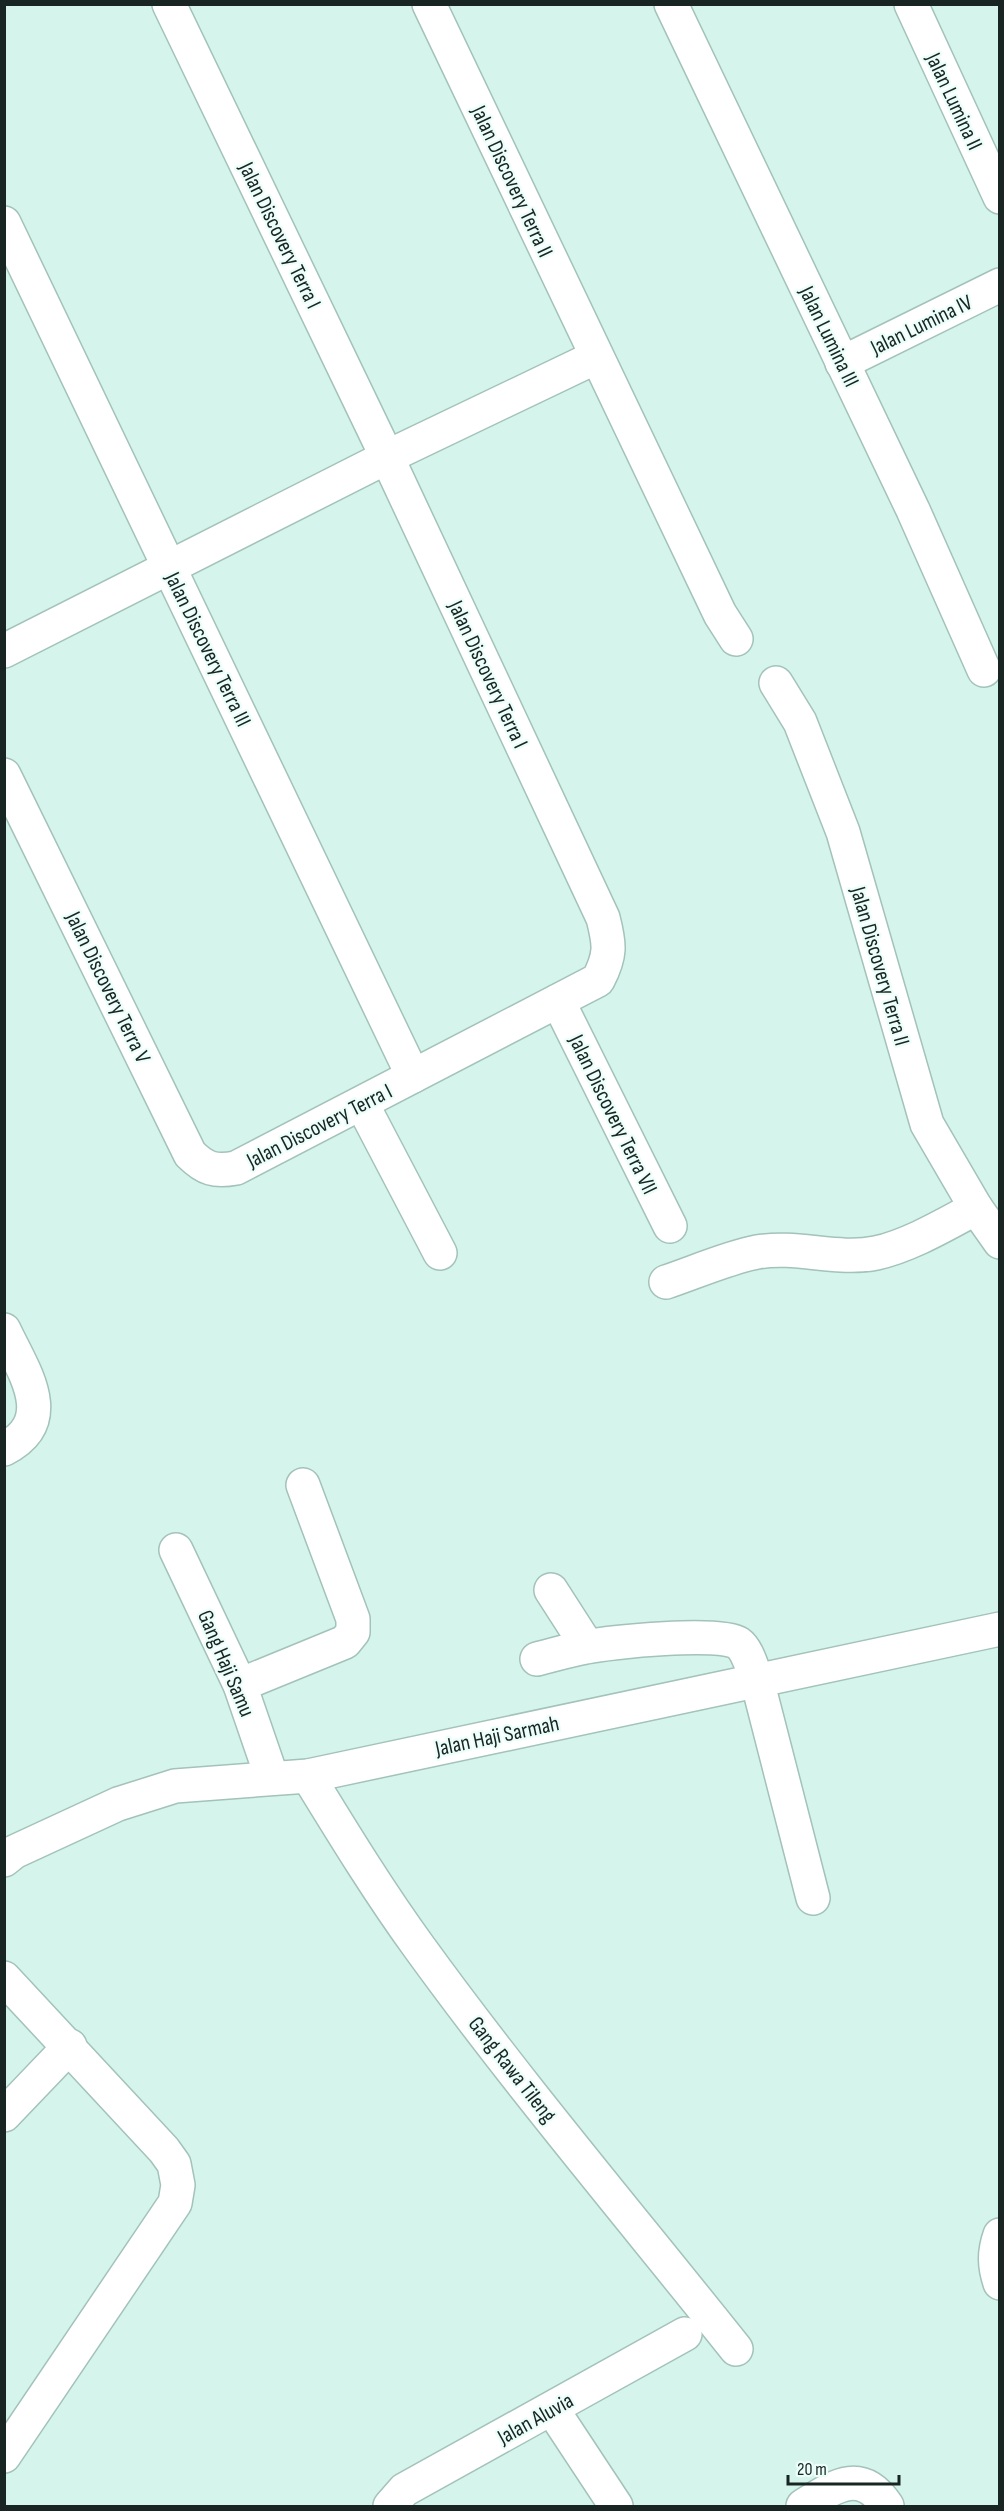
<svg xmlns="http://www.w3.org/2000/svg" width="1004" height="2511" font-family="'Sofia Sans Condensed',sans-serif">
<rect width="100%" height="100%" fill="#d4f4ec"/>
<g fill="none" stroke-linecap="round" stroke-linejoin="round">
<defs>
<path id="pedestrian" d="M4 651 387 457"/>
<g id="minor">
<path d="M429 4 720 614 736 639"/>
<path d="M671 4 913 510 984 670"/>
<path d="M911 4 1000 197"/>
<path d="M4 223 413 1076"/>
<path d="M842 363 1000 285"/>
<path d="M387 457 596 357"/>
<path d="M776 683 800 722 843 832 927 1124 976 1208 1000 1242"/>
<path d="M4 775 190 1154C205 1169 215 1172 236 1168L598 980C611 955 610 945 603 918L387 457 169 4"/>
<path d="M558 1001 670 1226"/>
<path d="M362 1104 440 1253"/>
<path d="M666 1282C693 1273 730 1257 757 1252 797 1245 837 1261 876 1253 909 1246 946 1224 976 1208"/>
<path d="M4 1330C23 1371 60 1420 4 1449"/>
<path d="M176 1550 240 1685 272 1778"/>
<path d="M551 1590 587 1646"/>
<path d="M537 1659C553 1655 569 1650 586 1647 610 1642 721 1631 738 1643 748 1650 752 1669 757 1680L813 1898"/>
<path d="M240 1685 345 1642 353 1632V1619L303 1485"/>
<path d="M308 1776C343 1833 379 1892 419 1947 519 2085 630 2216 736 2349"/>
<path d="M4 1860 14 1852 118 1804 175 1786 308 1776 1000 1629"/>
<path d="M4 1978 164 2150 174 2164 178 2185 175 2203 4 2456"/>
<path d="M4 2115 70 2046"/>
<path d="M1000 2235C994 2252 994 2265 1000 2283"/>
<path d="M552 2409 616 2506"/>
<path d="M390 2506 404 2490 685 2334"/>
<path d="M803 2506C835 2486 861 2467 887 2506"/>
</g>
</defs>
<!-- pedestrian casing -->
<use href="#pedestrian" stroke="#a3c2ba" stroke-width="36"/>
<!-- minor casing -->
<use href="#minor" stroke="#a3c2ba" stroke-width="36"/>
<!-- pedestrian -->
<use href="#pedestrian" stroke="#fff" stroke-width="33"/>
<!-- minor -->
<use href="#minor" stroke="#fff" stroke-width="33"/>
</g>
<g text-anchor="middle" stroke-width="4.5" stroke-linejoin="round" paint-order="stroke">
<!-- street labels -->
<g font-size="22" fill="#192522" stroke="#ebfef9">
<text transform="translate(955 101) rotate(65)" y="8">Jalan Lumina II</text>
<text transform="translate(513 181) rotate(65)" y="8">Jalan Discovery Terra II</text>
<text transform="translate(281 235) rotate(64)" y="8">Jalan Discovery Terra I</text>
<text transform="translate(921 324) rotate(-26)" y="8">Jalan Lumina IV</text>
<text transform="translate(830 336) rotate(64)" y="8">Jalan Lumina III</text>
<text transform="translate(209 649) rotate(64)" y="8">Jalan Discovery Terra III</text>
<text transform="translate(489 674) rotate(65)" y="8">Jalan Discovery Terra I</text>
<text transform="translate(881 966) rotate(74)" y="8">Jalan Discovery Terra II</text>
<text transform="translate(109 987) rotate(64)" y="8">Jalan Discovery Terra V</text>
<text transform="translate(614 1114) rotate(64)" y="8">Jalan Discovery Terra VII</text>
<text transform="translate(319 1125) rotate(-27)" y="8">Jalan Discovery Terra I</text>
<text transform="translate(227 1663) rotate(67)" y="8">Gang Haji Samu</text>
<text transform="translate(497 1735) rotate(-12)" y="8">Jalan Haji Sarmah</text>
<text transform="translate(513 2069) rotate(52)" y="8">Gang Rawa Tileng</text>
<text transform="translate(535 2418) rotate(-29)" y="8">Jalan Aluvia</text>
</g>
</g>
<!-- border -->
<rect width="1004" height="2511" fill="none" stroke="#192522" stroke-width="12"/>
<!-- scale -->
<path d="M788 2475v9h111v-9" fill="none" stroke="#192522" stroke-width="3"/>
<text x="797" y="2475" font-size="18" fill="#192522" stroke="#ebfef9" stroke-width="4.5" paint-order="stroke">20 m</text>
</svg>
